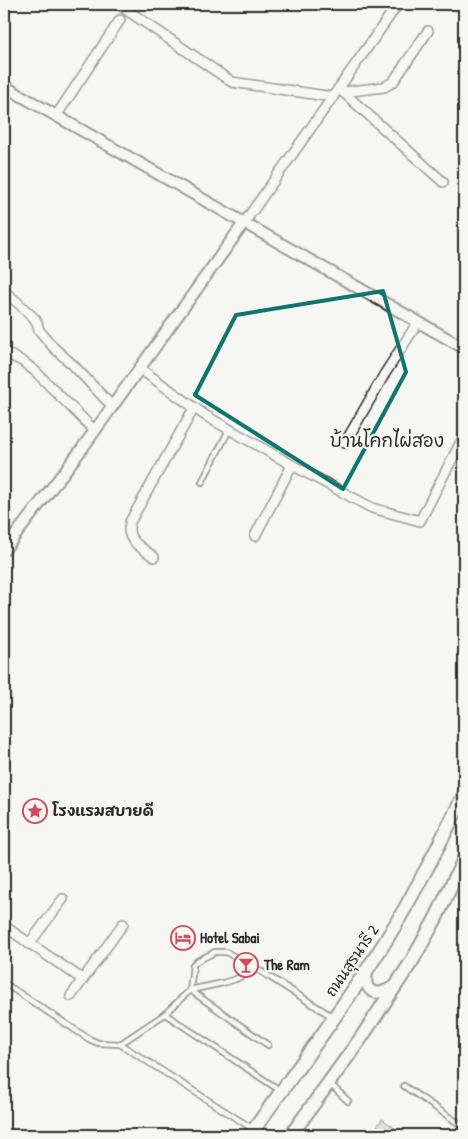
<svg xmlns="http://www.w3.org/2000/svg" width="468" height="1139" font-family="'Patrick Hand','Playpen Sans Thai',sans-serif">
<rect width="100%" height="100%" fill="#f6f6f2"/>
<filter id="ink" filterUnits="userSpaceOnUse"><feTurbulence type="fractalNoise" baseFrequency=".02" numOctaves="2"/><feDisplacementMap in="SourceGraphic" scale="10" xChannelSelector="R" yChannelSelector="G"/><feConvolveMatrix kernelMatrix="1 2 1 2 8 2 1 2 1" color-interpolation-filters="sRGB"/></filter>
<g filter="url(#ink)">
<!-- building -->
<path fill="#c3c3c0" stroke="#2b2b2b" d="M382 1119 405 1135H371Z"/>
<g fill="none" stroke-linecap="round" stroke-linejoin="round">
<defs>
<g id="service">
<path d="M202 482 229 430"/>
<path d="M257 969 226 952H215L197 961 193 965 190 990 268 1045"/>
<path d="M4 983 89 1039 98 1043 120 1044 253 1129"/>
<path d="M165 1014 281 1091"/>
<path d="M120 1044 165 1014 190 990 223 983 236 979 257 969 333 1017"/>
<path d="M329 1083 348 1101"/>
<path d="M404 1086 464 1127"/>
</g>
<g id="minor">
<path d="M118 4 232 82 333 97"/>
<path d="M338 89 343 92 443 182"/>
<path d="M343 92 384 87 393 82 428 31"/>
<path d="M56 116 120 20"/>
<path d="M244 223 398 4"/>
<path d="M4 291 18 303 35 319 37 323 39 330 53 347 73 365 112 406"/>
<path d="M460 345 464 339"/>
<path d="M4 352 22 361 35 371 95 431"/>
<path d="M139 368 206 416 292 465 372 508 420 521 464 436"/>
<path d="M345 443 384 375 418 322"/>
<path d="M255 536 292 465"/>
<path d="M154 557C145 550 129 542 129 530 129 527 130 524 130 522L194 408"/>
<path d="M4 926 82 979"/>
<path d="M29 944 63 899"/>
<path d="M71 996 123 924"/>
</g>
<g id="tertiary">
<path d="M4 86 464 348"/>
<path d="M4 550 81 450 244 223"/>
<path d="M368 969C361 993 377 999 395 985"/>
</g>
<g id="secondary">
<path d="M250 1135C295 1071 343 1009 385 942 414 895 439 845 464 795"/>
<path d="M291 1135 361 1038 412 961 436 918 464 859"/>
</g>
</defs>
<!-- service casing -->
<use href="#service" stroke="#2b2b2b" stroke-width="8"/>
<!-- minor casing -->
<use href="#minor" stroke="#2b2b2b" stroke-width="12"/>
<!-- tertiary casing -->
<use href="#tertiary" stroke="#2b2b2b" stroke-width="14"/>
<!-- secondary casing -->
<use href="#secondary" stroke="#2b2b2b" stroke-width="16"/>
<!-- service -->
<use href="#service" stroke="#f6f6f2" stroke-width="4.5"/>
<!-- minor -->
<use href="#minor" stroke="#f6f6f2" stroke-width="9"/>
<!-- tertiary -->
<use href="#tertiary" stroke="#f6f6f2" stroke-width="10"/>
<!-- secondary -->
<use href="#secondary" stroke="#f6f6f2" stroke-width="12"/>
</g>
</g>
<!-- marked area -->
<path d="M0 0H468V1139H0ZM383 291 406 372 343 489 195 395 236 315Z" fill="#f6f6f2" fill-opacity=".55" fill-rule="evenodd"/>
<path fill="none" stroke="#0f766e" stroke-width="4" stroke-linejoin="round" d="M383 291 406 372 343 489 195 395 236 315Z"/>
<!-- icons -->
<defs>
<symbol id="sight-ring" viewBox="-11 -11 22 22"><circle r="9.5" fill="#f6f6f2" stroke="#d1495b" stroke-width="1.5"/><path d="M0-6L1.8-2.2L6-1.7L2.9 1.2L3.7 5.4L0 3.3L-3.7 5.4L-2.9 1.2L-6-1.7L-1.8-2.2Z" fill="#d1495b"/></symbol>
<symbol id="hotel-ring" viewBox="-11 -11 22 22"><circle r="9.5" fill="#f6f6f2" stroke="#d1495b" stroke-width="1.5"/><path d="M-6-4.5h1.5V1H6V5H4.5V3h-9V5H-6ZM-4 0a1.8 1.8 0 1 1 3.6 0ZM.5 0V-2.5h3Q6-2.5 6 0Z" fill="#d1495b"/></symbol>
<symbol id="bar-ring" viewBox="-11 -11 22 22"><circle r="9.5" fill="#f6f6f2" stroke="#d1495b" stroke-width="1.5"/><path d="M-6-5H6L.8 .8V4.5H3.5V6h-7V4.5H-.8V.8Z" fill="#d1495b"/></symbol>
</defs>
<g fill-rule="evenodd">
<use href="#sight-ring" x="21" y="797" width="28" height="28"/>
<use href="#hotel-ring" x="169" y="924" width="28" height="28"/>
<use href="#bar-ring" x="232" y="951" width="28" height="28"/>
</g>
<g text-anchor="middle" stroke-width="4.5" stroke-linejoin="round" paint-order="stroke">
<!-- poi labels -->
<g font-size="15" font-weight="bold" fill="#2b2b2b" stroke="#f6f6f2" text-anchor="start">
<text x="52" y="816">โรงแรมสบายดี</text>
<text x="200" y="943">Hotel Sabai</text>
<text x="264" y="970">The Ram</text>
</g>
<!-- street labels -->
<g font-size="15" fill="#2b2b2b" stroke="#f6f6f2">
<text transform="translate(352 961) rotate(-56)" y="5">ถนนสุรนารี 2</text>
</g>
<!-- quarter labels -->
<g font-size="18" fill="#2b2b2b" stroke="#f6f6f2">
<text x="387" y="447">บ้านโคกไผ่สอง</text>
</g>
</g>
<!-- margin -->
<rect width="468" height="1139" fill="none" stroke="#f6f6f2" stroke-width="20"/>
<rect x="10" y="10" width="448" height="1119" fill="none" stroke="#2b2b2b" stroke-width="2" filter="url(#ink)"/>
</svg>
